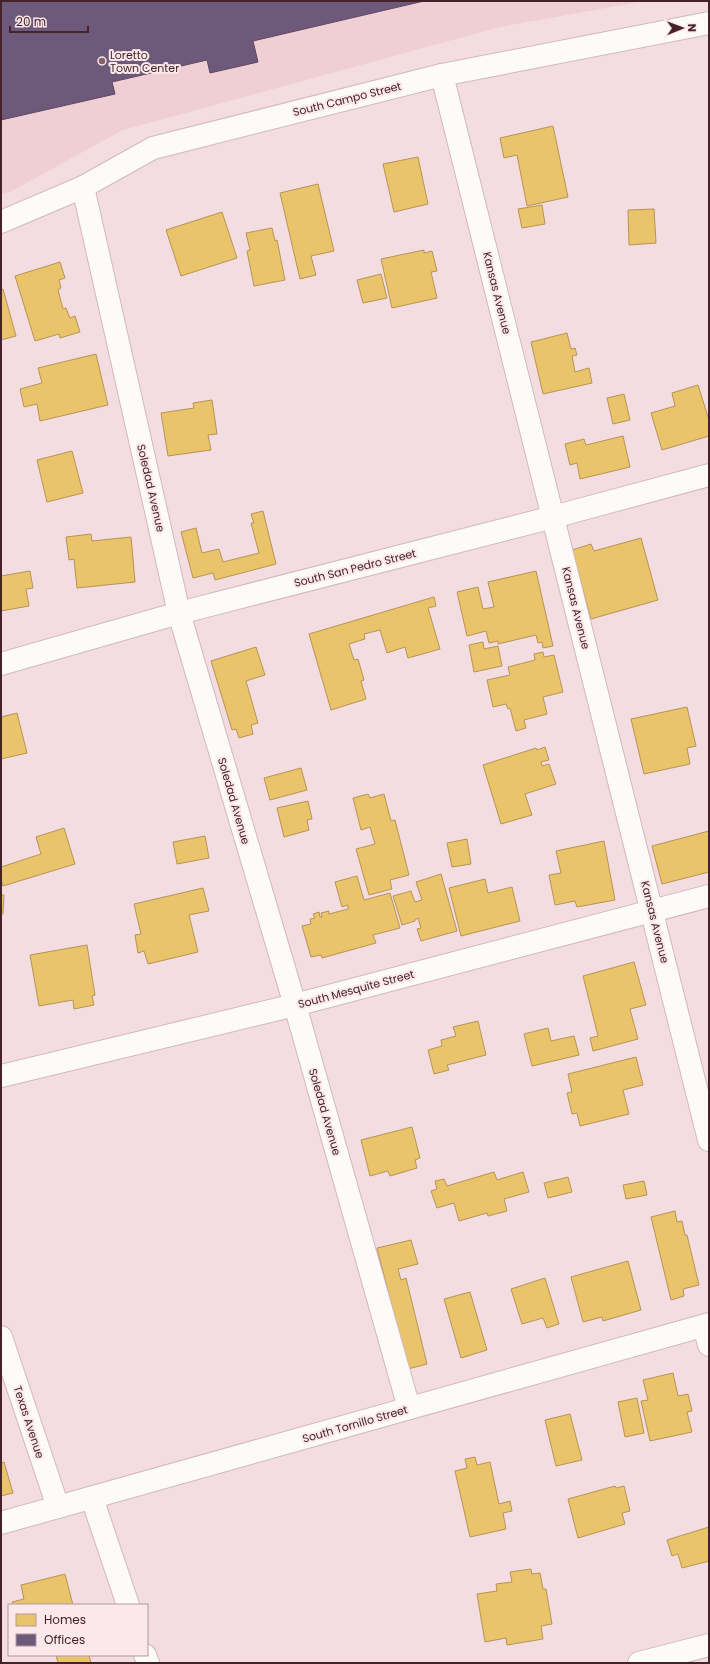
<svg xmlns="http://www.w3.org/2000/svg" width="710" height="1664" font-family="Poppins,sans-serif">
<rect width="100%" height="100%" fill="#f3dde0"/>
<!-- built -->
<path fill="#f0cfd4" d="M1 1H645L500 27 123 130 10 192 1 194Z"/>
<!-- homes -->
<g fill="#e9c46a" stroke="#b89356">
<path d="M553 126 568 197 527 206 517 155 504 158 500 138Z"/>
<path d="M418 157 428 204 394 212 383 164Z"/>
<path d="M318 184 334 251 311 256 316 275 300 279 280 193Z"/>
<path d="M542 205 545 224 522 228 518 209Z"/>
<path d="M654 209 656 243 629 245 628 210Z"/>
<path d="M222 212 237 258 181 276 166 230Z"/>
<path d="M272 228 275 241 277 240 285 280 254 286 247 251 250 250 246 233Z"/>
<path d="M424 250V253L432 251 437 271 431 272 437 298 392 308 381 259Z"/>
<path d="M60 262 65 278 59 280 61 288 58 290 63 309 66 308 70 318 75 316 80 332 60 338 59 334 35 341 15 276Z"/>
<path d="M381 274 387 298 363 303 357 280Z"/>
<path d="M3 289 16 336 1 340V290Z"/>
<path d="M567 333 571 349 575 348 577 355 572 356 575 372 589 368 592 383 543 394 531 342Z"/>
<path d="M96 354 108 405 40 421 37 404 24 407 20 389 42 383 38 368Z"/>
<path d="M698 385 709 420V436L662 450 651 413 675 406 672 393Z"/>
<path d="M624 394 630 420 613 424 607 398Z"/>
<path d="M212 400 217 434 208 435 211 450 168 456 161 413 194 408 193 403Z"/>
<path d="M623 436 630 467 580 479 577 463 570 465 565 444 584 439 586 445Z"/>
<path d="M72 451 83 493 47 502 37 460Z"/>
<path d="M263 511 276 564 215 580 213 573 193 578 181 532 196 528 202 553 219 549 223 562 259 553 251 523H254L251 514Z"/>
<path d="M91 534 92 541 131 537 135 582 77 588 74 559 69 560 66 537Z"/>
<path d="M641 538 658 600 591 619 572 550 591 544 594 551Z"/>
<path d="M30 571 33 588 26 589 29 606 1 611V576Z"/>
<path d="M536 571 553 646 543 648 542 642 538 643 536 635 498 644V641L489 643 486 631 467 636 457 592 478 587 483 609 494 607 488 582Z"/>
<path d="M434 597 436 606 428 608 440 649 408 658 405 647 387 653 380 630 364 634 365 639 349 644 354 660 358 659 364 680 361 681 366 699 331 710 309 634Z"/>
<path d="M483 642 484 649 498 646 502 666 474 672 469 645Z"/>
<path d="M256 647 265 675 246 681 258 723 251 725 253 734 239 738 236 729 232 730 211 661Z"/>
<path d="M543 652 544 657 554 655 563 692 543 697 547 714 524 720 526 728 516 731 510 708 508 709 506 704 493 707 487 680 510 675 508 667 535 660 534 654Z"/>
<path d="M687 707 696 746 687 748 690 764 644 774 631 719Z"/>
<path d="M17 713 27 753 1 759V717Z"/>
<path d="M545 747 549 760 541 762 542 766 549 764 556 784 525 794 532 815 501 824 483 765 536 748 537 750Z"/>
<path d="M301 768 307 790 270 800 264 778Z"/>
<path d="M368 794 370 798 384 794 391 821 395 820 409 875 390 880 392 889 369 895 356 849 375 844 370 827 361 830 353 798Z"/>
<path d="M308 801 312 819 307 820 309 830 284 837 277 808Z"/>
<path d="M64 828 75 864 3 886 1 879V867L41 854 36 837Z"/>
<path d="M709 831V872L662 884 652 846Z"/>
<path d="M205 836 209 858 177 864 173 842Z"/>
<path d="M467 839 471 864 452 867 447 843Z"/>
<path d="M604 841 615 900 577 907 575 901 555 905 549 875 561 873 556 851Z"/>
<path d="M441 874 457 931 421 941 417 929 421 928 418 918 415 920V921L402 925 393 896 411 891 415 902 422 900 416 882Z"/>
<path d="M357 876 364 900 390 893 400 928 373 935 376 943 322 958 321 955 311 957 302 926 311 924 310 919 315 918 313 914 319 912 320 917H322L321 913 329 911V914L348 909V905L342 907 335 882Z"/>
<path d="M485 879 488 893 512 887 520 921 461 936 449 888Z"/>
<path d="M203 888 209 911 189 915 198 952 148 964 144 951 138 953 135 935 141 934 134 904Z"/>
<path d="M1 895H4L3 914H1Z"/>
<path d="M87 945 95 995 92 996 94 1005 74 1009 73 1000 39 1006 30 955Z"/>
<path d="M634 962 646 1005 630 1009 638 1039 593 1051 590 1038 598 1036 583 976Z"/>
<path d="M478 1021 486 1055 447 1065 449 1070 434 1074 428 1050 442 1046 441 1040 456 1036 453 1027Z"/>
<path d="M548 1028 551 1041 574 1036 579 1055 532 1066 524 1034Z"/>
<path d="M636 1057 643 1085 623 1090 629 1114 580 1126 577 1113 572 1114 567 1093 572 1092 568 1074Z"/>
<path d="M412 1127 420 1158 415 1160 417 1168 390 1176 388 1171 370 1176 361 1140Z"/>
<path d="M494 1172 497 1180 523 1172 529 1192 504 1199 507 1211 488 1216 487 1213 459 1221 454 1203 437 1208 431 1191 437 1189 435 1181 444 1179 447 1186Z"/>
<path d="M568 1177 572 1192 548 1198 544 1183Z"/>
<path d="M644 1181 647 1195 626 1199 623 1185Z"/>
<path d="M675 1211 677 1222 682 1221 685 1235H687L699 1285 683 1289 684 1296 671 1300 651 1217Z"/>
<path d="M411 1240 418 1264 398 1269 401 1280 406 1278 427 1364 408 1369 377 1248Z"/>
<path d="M628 1261 641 1310 603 1321 602 1317 583 1322 571 1277Z"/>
<path d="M545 1278 559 1324 547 1328 543 1318 522 1324 511 1289Z"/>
<path d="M470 1292 487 1350 461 1358 444 1299Z"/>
<path d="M673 1373 678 1396 688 1394 692 1411 687 1412 692 1432 650 1441 641 1401 648 1400 643 1380Z"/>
<path d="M637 1398 644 1433 625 1437 618 1402Z"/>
<path d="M570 1414 582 1460 556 1466 545 1420Z"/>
<path d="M475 1457 477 1465 490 1462 499 1504 510 1501 512 1511 503 1513 506 1529 470 1537 455 1471 467 1468 465 1459Z"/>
<path d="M4 1462 13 1493 1 1496V1463Z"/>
<path d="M615 1486 616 1488 624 1486 630 1511 622 1513 625 1524 578 1538 568 1499Z"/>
<path d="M709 1527V1561L682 1568 678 1554 672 1556 667 1540Z"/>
<path d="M531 1569 532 1574 540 1573 543 1589H546L552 1624 541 1626 543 1639 507 1645 506 1638 485 1642 477 1594 497 1591 496 1584 512 1582 510 1572Z"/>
<path d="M65 1574 73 1605H13L12 1602 24 1599 21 1585Z"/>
<path d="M56 1655H89L91 1663H58Z"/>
</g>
<!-- offices -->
<path fill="#6d597a" stroke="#614862" d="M1 1H424L253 41 258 62 210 73 207 60 112 82 115 94 1 120Z"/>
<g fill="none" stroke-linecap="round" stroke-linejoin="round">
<defs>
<g id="street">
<path d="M442 75 709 1140"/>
<path d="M83 187 179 613 295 1005 409 1408"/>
<path d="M1 664 179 613 553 517 709 475"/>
<path d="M704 1326 709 1345"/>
<path d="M1 1337 58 1507"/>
<path d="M92 1498 128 1605"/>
<path d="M1 1523 709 1324"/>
<path d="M145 1655 148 1663"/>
<path d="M639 1663 709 1645"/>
</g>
<g id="secondary">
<path d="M1 222 83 187 153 148 442 75 709 23"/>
<path d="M1 1076 295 1005 709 896"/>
</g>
</defs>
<!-- street casing -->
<use href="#street" stroke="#d3b8bb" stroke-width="24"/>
<!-- secondary casing -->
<use href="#secondary" stroke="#d3b8bb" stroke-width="24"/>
<!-- street -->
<use href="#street" stroke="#fdfafa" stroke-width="22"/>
<!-- secondary -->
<use href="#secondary" stroke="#fdfafa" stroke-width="22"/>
</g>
<!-- markers -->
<circle fill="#826369" stroke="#fbe8ea" stroke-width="1.5" cx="102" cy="61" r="4"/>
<g text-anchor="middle" stroke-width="4" stroke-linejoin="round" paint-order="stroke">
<!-- poi labels -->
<g font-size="11" fill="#452229" stroke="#fbe8ea" text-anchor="start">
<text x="110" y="59">Loretto<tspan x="110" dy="13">Town Center</tspan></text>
</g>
<!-- street labels -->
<g font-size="11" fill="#452229" stroke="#fbe8ea">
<text transform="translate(347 99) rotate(-14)" y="4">South Campo Street</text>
<text transform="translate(497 293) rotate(76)" y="4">Kansas Avenue</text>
<text transform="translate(151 488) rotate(77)" y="4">Soledad Avenue</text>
<text transform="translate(355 568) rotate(-14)" y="4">South San Pedro Street</text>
<text transform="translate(576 608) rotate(76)" y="4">Kansas Avenue</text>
<text transform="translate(234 801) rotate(74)" y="4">Soledad Avenue</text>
<text transform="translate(655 922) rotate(76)" y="4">Kansas Avenue</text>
<text transform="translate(356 989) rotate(-15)" y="4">South Mesquite Street</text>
<text transform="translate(325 1112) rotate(74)" y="4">Soledad Avenue</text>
<text transform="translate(29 1422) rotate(72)" y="4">Texas Avenue</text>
<text transform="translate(355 1424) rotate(-16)" y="4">South Tornillo Street</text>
</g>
</g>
<!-- border -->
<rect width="710" height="1664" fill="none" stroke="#452229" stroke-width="4"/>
<!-- legend -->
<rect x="8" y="1604" width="140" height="52" fill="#fbe8ea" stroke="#b2999d"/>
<rect x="16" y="1614" width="20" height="12" fill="#e9c46a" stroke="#b2999d"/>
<text x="44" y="1624" font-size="12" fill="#452229">Homes</text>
<rect x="16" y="1634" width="20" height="12" fill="#6d597a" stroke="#b2999d"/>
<text x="44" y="1644" font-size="12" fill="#452229">Offices</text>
<!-- north arrow -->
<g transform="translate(682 28) rotate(89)" stroke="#fbe8ea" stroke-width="3" paint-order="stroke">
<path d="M0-3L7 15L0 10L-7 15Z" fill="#452229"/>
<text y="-6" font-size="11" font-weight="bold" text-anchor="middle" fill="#452229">N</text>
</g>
<!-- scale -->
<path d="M10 26v6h78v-6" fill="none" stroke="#452229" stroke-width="2"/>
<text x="16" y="26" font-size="12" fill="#452229" stroke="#fbe8ea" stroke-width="3" paint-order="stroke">20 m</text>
</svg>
